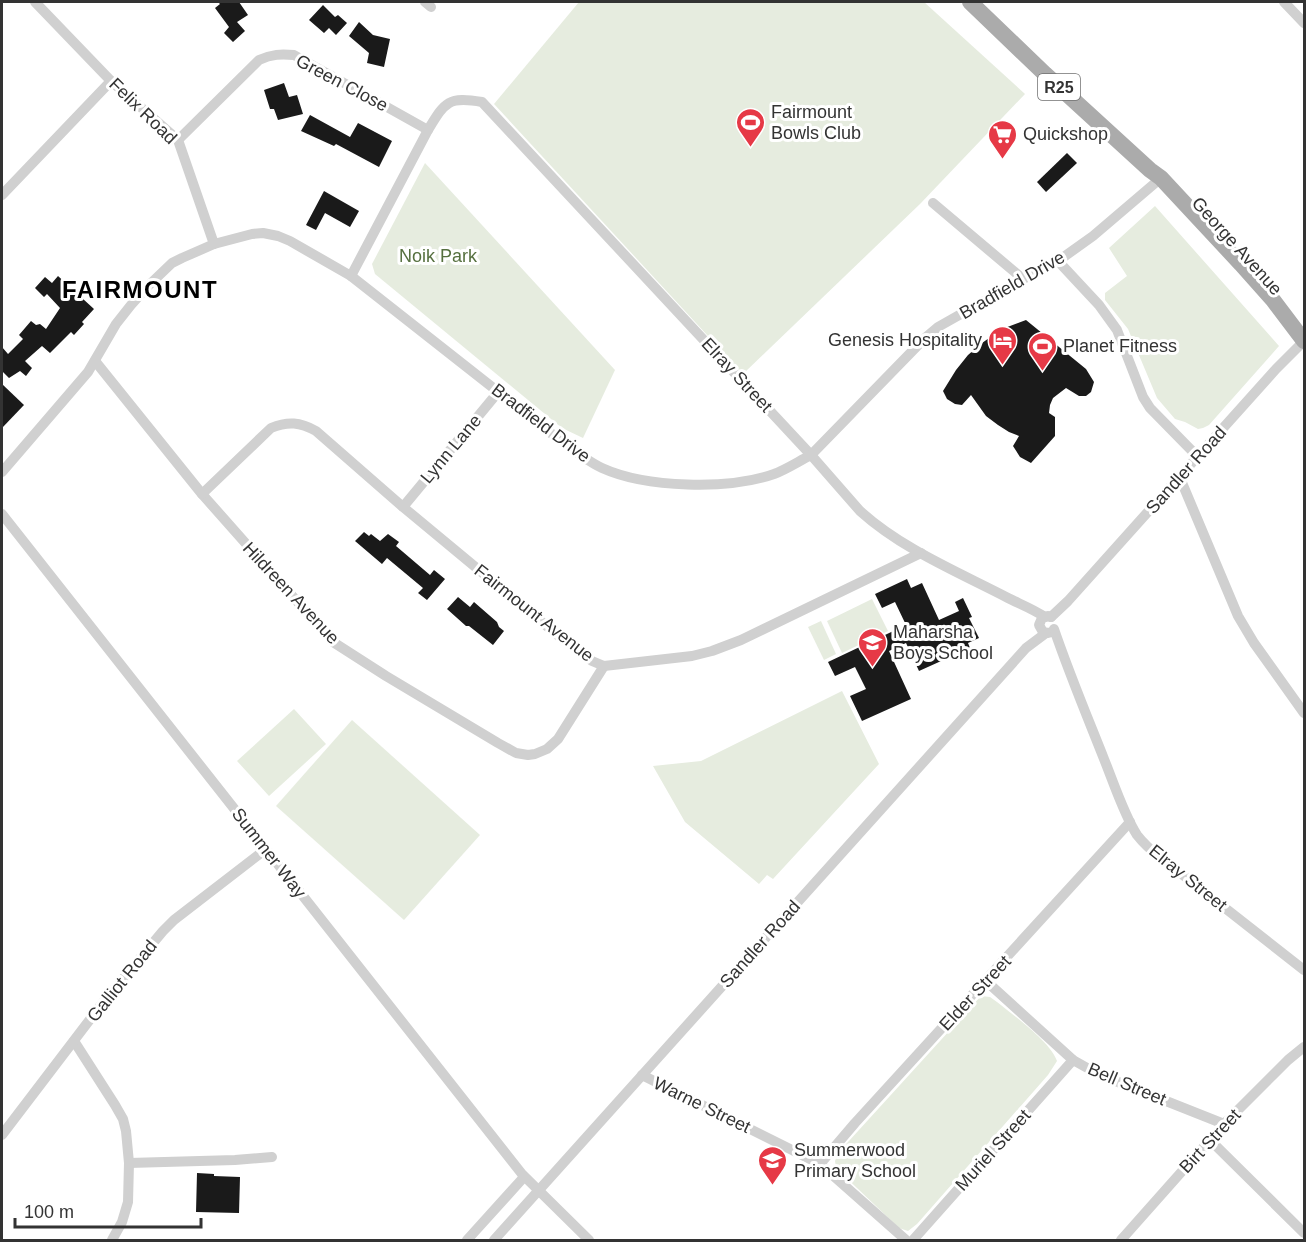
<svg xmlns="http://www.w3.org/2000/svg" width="1306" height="1242" font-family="Helvetica,sans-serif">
<rect width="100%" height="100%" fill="#fff"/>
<!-- green -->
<g fill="#e6ecdf">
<path d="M579 2H924L1025 94 920 204 743 374 494 104Z"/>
<path d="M425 163 615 370 583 438 562 428 375 274 372 264Z"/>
<path d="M1155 206 1279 346 1209 425 1203 428 1198 429 1185 422 1175 419 1157 398 1128 329 1105 300V293L1127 276 1109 248Z"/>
<path d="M872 599 888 631 842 653 827 621Z"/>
<path d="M821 621 836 654 824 660 808 627Z"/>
<path d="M842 691 879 764 773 879 767 875 759 884 685 822 653 766 701 761Z"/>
<path d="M294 709 326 744 269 796 237 761Z"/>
<path d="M352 720 480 835 404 920 276 806Z"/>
<path d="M981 996 990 997 997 1002C1013 1015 1051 1042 1057 1061L1048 1075 917 1224 908 1231 899 1228 836 1168 835 1161 838 1153Z"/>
</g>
<!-- building -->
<g fill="#1a1a1a">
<path d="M218 2H239L248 15 237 22 245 31 233 42 224 33 229 27 215 8 220 4Z"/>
<path d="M323 5 335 17 338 15 347 23 336 35 329 28 324 33 309 20Z"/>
<path d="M359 22 373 35 390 39 384 67 367 63 369 53 349 36Z"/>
<path d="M284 83 289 97 297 95 303 114 278 120 274 109H270L264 90Z"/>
<path d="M310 115 350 137 358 123 392 141 379 167 336 144 334 146 301 131Z"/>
<path d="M1067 153 1077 163 1046 192 1037 182Z"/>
<path d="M324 191 359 211 350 227 325 213 316 230 306 225Z"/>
<path d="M58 276 94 309 82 322 84 324 74 335 71 332 50 353 42 346 25 361 32 368 26 376 20 371 9 378 2 371V347L8 354 23 339 19 335 31 321 36 325 40 324 46 329 60 308 47 294 44 297 35 288 45 277 52 283Z"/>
<path d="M1026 320 1086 369 1094 382 1091 392 1086 396H1079L1066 388 1053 398 1050 405 1049 413 1055 417V436L1031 463 1020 457 1013 446 1019 436 1009 432 998 425 986 416 971 395 962 405 955 404 947 399 943 391 956 370 968 355 982 343 1002 329Z"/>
<path d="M2 384 24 405 2 428Z"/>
<path d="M364 532 369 536 371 534 380 541 388 534 399 542 396 546 430 575 434 570 445 579 427 600 418 593 423 588 387 558 382 564 355 541Z"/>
<path d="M907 579 911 588 922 583 939 620 959 611 955 602 963 598 972 617 969 618 979 638 968 643 970 648 919 671 906 643 889 651 911 699 862 721 850 696 866 689 855 667 835 676 828 662 906 625 895 602 882 608 875 594Z"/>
<path d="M458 597 470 607 474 602 497 622 499 627 504 631 493 645 469 626H466L447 609Z"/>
<path d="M197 1173 214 1174V1176L240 1177 239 1213 196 1212Z"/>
</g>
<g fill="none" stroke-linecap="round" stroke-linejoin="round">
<!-- street -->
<g stroke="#d0d0d0" stroke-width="10">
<path d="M35 2 111 81 178 140 214 244"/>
<path d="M425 2 431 7"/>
<path d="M1284 2 1304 23"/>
<path d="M178 140 259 60C272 54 281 54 294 55L428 130"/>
<path d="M2 195 111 81"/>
<path d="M933 203 1023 279"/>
<path d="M1058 261 1099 305 1117 330 1143 397 1150 408 1198 457"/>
<path d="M351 276 428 130C445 102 448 96 482 102L811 455 860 511C902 549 958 572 1008 598 1020 604 1033 609 1045 617"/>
<path d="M95 361 202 494 333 642 386 676 498 743 516 753 528 755 535 754 547 749 558 739 604 666"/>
<path d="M2 472 88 372 116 324 131 305 148 286 172 263 182 258 214 244 252 234 263 233 278 236 290 241 351 276 571 449C581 455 591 463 602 468 646 488 729 490 774 474 787 469 799 461 811 455L925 338 938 327 1023 279 1058 261 1093 236 1161 178"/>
<path d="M1180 478 1238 616 1254 643 1304 713"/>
<path d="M202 494 271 428C288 421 300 422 316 431L403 507 567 643 592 661 604 666 692 656 712 651 741 640 921 553"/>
<path d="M403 507 499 391"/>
<path d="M2 514 522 1174 589 1240"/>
<path d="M1051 617 1068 601 1276 369 1304 341"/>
<path d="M1051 617 1048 616 1042 618 1039 625 1043 632 1048 633 1052 632"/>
<path d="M1054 629C1069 673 1087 716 1104 759 1113 781 1124 815 1137 835 1144 844 1152 851 1160 857L1304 970"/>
<path d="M986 981 1073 1060 1098 1074 1224 1124"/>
<path d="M74 1041 115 1105 123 1119 126 1131 129 1163 128 1202 122 1222 112 1240"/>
<path d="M642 1075 820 1164 906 1240"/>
<path d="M2 1135 101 1005 163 931 174 920 266 849"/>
<path d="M1210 1140 1304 1233"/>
<path d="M129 1163 235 1160 272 1157"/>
<path d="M820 1164 855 1123 1130 822"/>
<path d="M467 1240 524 1177"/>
<path d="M494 1240 1026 648 1046 633"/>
<path d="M913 1240 1073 1060"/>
<path d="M1121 1240 1224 1124 1288 1060 1304 1047"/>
</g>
<!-- primary -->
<path stroke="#ababab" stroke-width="16" d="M970 2 1045 74 1150 170 1161 178 1241 264 1273 300 1304 341"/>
</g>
<!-- icons -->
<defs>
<symbol id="stadium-pin" viewBox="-11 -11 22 30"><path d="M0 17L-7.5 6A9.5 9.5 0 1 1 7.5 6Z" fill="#e63946" stroke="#fff"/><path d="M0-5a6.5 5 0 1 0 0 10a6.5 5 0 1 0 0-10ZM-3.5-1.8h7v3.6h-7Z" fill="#fff"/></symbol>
<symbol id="supermarket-pin" viewBox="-11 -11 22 30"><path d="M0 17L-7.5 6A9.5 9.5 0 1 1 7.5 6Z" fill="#e63946" stroke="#fff"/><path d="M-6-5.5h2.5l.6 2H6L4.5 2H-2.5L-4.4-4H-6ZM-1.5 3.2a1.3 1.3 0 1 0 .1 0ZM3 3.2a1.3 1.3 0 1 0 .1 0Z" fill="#fff"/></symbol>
<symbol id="hotel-pin" viewBox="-11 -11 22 30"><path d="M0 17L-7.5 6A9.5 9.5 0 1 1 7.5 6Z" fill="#e63946" stroke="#fff"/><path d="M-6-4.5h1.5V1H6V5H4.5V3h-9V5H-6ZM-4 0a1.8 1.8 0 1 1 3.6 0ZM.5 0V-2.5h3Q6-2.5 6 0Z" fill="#fff"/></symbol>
<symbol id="school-pin" viewBox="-11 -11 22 30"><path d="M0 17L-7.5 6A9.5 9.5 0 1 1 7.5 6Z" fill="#e63946" stroke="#fff"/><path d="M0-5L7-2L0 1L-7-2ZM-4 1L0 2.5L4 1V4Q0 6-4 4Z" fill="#fff"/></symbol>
</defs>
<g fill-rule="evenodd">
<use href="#stadium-pin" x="734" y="106" width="33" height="45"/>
<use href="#supermarket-pin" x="986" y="118" width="33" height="45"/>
<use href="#hotel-pin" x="986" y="324" width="33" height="45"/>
<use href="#stadium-pin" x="1026" y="330" width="33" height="45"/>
<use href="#school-pin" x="856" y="626" width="33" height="45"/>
<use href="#school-pin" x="756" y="1144" width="33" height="45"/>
</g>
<g text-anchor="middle" stroke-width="6" stroke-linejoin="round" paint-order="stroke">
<!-- shield labels -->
<rect fill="#fff" stroke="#707070" stroke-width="1.5" x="1038" y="74" width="42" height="26" rx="4.5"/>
<g font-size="16" font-weight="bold" fill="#333">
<text x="1059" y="93">R25</text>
</g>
<!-- street labels -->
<g font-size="18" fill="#333" stroke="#fff">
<text transform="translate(342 83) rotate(28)" y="6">Green Close</text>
<text transform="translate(143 111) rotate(44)" y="6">Felix Road</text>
<text transform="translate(1237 246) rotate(48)" y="6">George Avenue</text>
<text transform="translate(1012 285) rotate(-30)" y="6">Bradfield Drive</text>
<text transform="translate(737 375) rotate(47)" y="6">Elray Street</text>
<text transform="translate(541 423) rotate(37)" y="6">Bradfield Drive</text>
<text transform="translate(451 449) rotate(-50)" y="6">Lynn Lane</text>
<text transform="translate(1186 470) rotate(-48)" y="6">Sandler Road</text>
<text transform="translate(291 593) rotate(47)" y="6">Hildreen Avenue</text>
<text transform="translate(534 613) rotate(38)" y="6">Fairmount Avenue</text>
<text transform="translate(269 853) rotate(52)" y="6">Summer Way</text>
<text transform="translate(1188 878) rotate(39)" y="6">Elray Street</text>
<text transform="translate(760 944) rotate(-48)" y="6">Sandler Road</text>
<text transform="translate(122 981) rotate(-51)" y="6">Galliot Road</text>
<text transform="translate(975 993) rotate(-47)" y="6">Elder Street</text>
<text transform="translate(1127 1084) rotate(23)" y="6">Bell Street</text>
<text transform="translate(702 1105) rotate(26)" y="6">Warne Street</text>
<text transform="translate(1210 1141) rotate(-47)" y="6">Birt Street</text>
<text transform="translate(993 1150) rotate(-48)" y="6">Muriel Street</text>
</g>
<!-- poi labels -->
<g font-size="18" fill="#333" stroke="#fff" text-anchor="start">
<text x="771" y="118">Fairmount<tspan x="771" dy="21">Bowls Club</tspan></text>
<text x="1023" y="140">Quickshop</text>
<text x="982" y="346" text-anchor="end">Genesis Hospitality</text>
<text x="1063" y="352">Planet Fitness</text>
<text x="893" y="638">Maharsha<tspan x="893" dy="21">Boys School</tspan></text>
<text x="794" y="1156">Summerwood<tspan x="794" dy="21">Primary School</tspan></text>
</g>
<!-- park labels -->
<g font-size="18" fill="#56703f" stroke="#fff">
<text x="438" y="262">Noik Park</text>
</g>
<!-- district labels -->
<g font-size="24" font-weight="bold" letter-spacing="1.5" fill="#000" stroke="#fff">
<text x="140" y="298">FAIRMOUNT</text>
</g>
</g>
<!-- border -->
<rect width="1306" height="1242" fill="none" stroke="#333333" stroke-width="6"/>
<!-- scale -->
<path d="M15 1218v9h186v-9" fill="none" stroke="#333333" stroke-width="3"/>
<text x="24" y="1218" font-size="18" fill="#333333" stroke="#ffffff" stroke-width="4.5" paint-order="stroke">100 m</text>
</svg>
